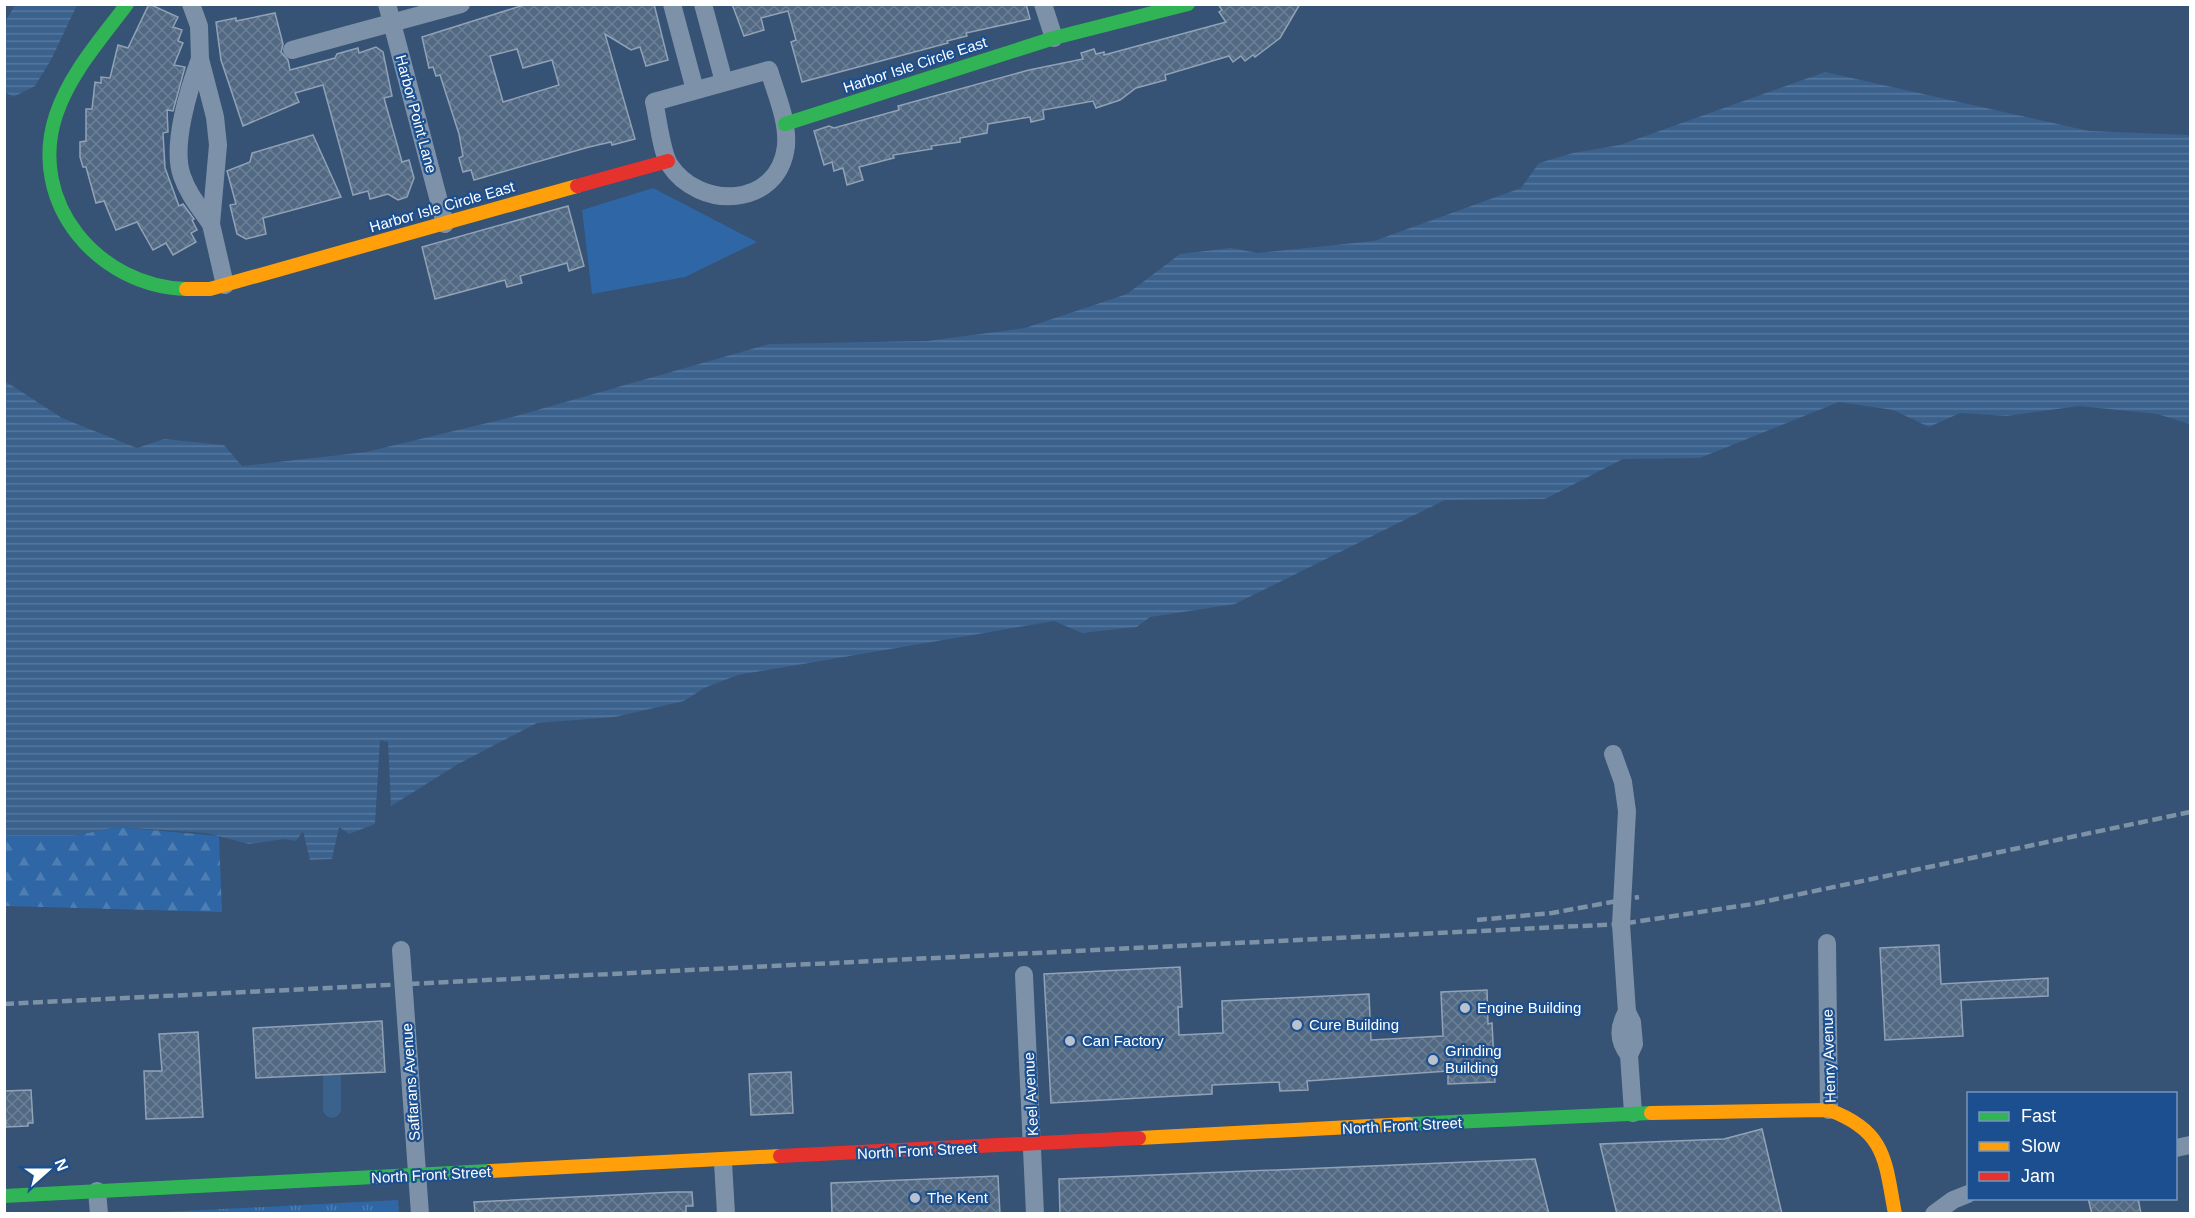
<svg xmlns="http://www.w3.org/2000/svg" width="2195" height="1218" font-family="Arial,sans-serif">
<defs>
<pattern id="grass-tufts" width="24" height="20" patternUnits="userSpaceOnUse" patternTransform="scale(1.5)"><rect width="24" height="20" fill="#2f66a5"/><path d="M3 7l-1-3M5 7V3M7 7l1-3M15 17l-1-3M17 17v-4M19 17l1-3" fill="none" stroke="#4e7db2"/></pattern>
<pattern id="forest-firs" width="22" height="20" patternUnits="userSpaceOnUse" patternTransform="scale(1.5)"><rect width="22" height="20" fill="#2f66a5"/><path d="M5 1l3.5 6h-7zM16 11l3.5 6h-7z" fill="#4e7db2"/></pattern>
<pattern id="water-rules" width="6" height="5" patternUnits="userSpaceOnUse" patternTransform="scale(1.5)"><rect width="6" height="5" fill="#3b618d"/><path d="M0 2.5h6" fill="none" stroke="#58799e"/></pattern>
<pattern id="building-cross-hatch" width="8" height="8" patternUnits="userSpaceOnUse" patternTransform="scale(1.5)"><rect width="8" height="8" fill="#526984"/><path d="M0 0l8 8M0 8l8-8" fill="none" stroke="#6c8096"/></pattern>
</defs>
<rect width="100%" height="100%" fill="#365274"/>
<!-- grass -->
<path fill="url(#grass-tufts)" d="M398 1200 399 1213H145Z"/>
<!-- forest -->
<path fill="url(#forest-firs)" d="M116 827 219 836 222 912 5 906V836H73Z"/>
<!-- green -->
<path fill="#2f66a5" d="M653 188 757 242 685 277 592 294 582 210Z"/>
<!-- water -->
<g fill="url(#water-rules)">
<path d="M15 5H77L51 60 35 86 13 97 5 92V22Z"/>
<path d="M1825 72 2089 131 2190 135V424L2157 414 2079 406 2007 416 1960 413 1929 427 1893 410 1839 402 1700 458 1623 459 1545 499 1445 500 1235 604 1150 617 1137 627 1082 633 1054 621 738 675 704 688 684 701 615 717 537 723 460 763 391 806 388 742 380 740 375 824 349 834 339 827 332 859 310 860 303 831 296 841 285 839 249 844 206 833 116 827 73 836H5V381L62 418 137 448 164 439 224 445 242 466 366 452 516 416 769 344 927 341 1025 328 1127 294 1180 254 1231 248 1258 253 1374 241 1521 188 1539 163 1573 153 1620 145Z"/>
</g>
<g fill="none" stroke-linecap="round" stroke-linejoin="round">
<!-- canal -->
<path stroke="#3b618d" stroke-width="18" d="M332 1078V1109"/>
</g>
<!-- building -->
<g fill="url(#building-cross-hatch)" stroke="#92a2b6" stroke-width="1.5" fill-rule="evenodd">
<path d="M149 4 178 17 173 27 182 30 178 41 183 43 174 65 185 67 173 111 167 110 168 132 163 133 165 168 179 206 183 204 194 219 192 220 197 230 191 233 196 242 173 255 166 243 153 250 137 222 116 230 104 201 96 203 86 167H83L80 157V142L86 141V109H92L95 82 101 83V77L110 78 118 45 128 48Z"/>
<path d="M527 4H654L668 60 646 66 640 47 631 50 605 34 635 139 612 145 611 142 589 147 474 180 471 170 463 172 459 158 463 156 459 134 440 75 436 76 433 67 429 68 422 37ZM517 49 523 68 552 60 559 85 503 102 490 56Z"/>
<path d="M732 4H1026L1030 19 966 33 967 36 947 41 948 43 802 82 791 42 796 40 788 11 761 18 764 30 744 36Z"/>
<path d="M1218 4H1300L1280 38 1255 57 1253 55 1245 61 1241 56 1233 62 1229 56 1165 75 1166 80 1136 88 1120 100 1096 108 1093 101 1043 110 1044 119 1031 122 1030 117 988 124 987 133 960 138V142L931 146 932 149 893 155 894 158 859 167 863 180 847 185 843 168 834 171 832 162 824 165 814 131 829 126 834 128 899 110 898 106 1029 70 1083 59 1081 53 1094 49 1096 54 1104 52V55L1226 22 1219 12 1222 10Z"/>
<path d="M275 13 283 44 281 52 288 60 290 70 335 58 337 54 358 48 359 53 376 47 383 52 392 96 384 98 402 162 409 160 414 178 407 197 398 200 388 194 370 199 368 191 353 195 323 85 295 93 299 102 243 126 221 60 216 22 236 18V21Z"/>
<path d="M313 135 341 197 263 218 266 234 246 239 237 234 230 205 236 204 227 171 250 162 252 153Z"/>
<path d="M568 206 584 266 569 271 567 263 520 276 522 283 507 287 505 280 435 299 422 247Z"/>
<path d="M1939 945 1941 984 2048 978V996L1961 1000 1963 1036 1885 1040 1880 948Z"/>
<path d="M1180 967 1182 1007H1178L1179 1035 1223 1033 1222 1001 1369 994 1371 1040 1443 1036 1441 992 1487 990 1488 1024 1492 1023 1495 1082 1448 1084V1071L1307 1081 1308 1090 1280 1091 1279 1082 1212 1085V1094L1051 1103 1044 974Z"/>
<path d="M382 1021 385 1072 256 1078 253 1028Z"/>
<path d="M198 1032 203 1117 146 1119 144 1071H162L159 1034Z"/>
<path d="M791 1072 793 1113 751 1115 749 1074Z"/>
<path d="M31 1090 33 1123H28V1126L6 1127 4 1091Z"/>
<path d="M1762 1129 1782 1214H1617L1600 1144 1724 1139Z"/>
<path d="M1535 1159 1549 1214H1060L1059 1179Z"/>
<path d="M998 1176 1000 1214H832L831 1183Z"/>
<path d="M675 1192H692L693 1206H686V1214H475L474 1202Z"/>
<path d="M2088 1198H2138L2141 1214H2092Z"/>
</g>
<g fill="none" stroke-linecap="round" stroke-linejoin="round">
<!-- street -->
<g stroke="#7d92a8" stroke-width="18">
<path d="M191 4 199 26 200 59 215 117 218 145 211 224 225 285"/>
<path d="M387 4 445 224"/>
<path d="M672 4 695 90"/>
<path d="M703 4 724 82"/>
<path d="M1043 4 1054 38"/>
<path d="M292 50 461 4"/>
<path d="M200 59C189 88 171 146 182 176 188 194 200 208 211 224"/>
<path d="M769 70C776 94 788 120 786 146 779 208 699 211 669 164 661 150 658 118 654 102Z"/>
<path d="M1613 754 1623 782 1627 811 1621 924 1627 1012 1632 1022 1634 1044 1629 1055 1633 1113"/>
<path d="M1827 943 1829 1110"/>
<path d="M401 950 420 1214"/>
<path d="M1024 975 1035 1214"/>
<path d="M1627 1012C1618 1027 1618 1041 1629 1055"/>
<path d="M2176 1148 2190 1145"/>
<path d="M723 1162 726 1214"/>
<path d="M97 1191 99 1214"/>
<path d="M1934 1214 1953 1200 1968 1194"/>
</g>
<!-- fast -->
<g stroke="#30b455" stroke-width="14">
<path d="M127 4C101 39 70 73 56 115 27 203 98 286 186 289"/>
<path d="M785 124 1054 38 1188 4"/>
<path d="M1408 1124 1651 1113"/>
<path d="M4 1196 490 1171"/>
</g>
<!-- slow -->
<g stroke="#ff9f0a" stroke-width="14">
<path d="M186 289H210L577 186"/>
<path d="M1651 1113 1829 1110C1886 1131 1885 1160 1895 1214"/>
<path d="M1139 1138 1408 1124"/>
<path d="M490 1171 780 1156"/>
</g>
<!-- jam -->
<g stroke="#e5322d" stroke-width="14">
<path d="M577 186 668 161"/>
<path d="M780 1156 1139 1138"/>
</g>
<!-- rail -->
<g stroke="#7e92a7" stroke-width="4.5" stroke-dasharray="10 4.5" stroke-linecap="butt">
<path d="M1477 920 1552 913 1639 897"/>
<path d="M4 1004 1621 924 1753 904 2190 812"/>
</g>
</g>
<!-- markers -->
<g fill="#b9c2ce" stroke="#1b4f8f" stroke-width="2">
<circle cx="1465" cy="1008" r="6"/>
<circle cx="1297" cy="1025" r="6"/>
<circle cx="1070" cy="1041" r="6"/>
<circle cx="1433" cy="1060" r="6"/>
<circle cx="915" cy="1198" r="6"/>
</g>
<g text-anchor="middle" stroke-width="4.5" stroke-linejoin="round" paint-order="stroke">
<!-- street labels -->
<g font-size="15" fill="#fff" stroke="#1b4f8f">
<text transform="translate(915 65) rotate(-18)" y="5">Harbor Isle Circle East</text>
<text transform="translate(416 114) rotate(75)" y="5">Harbor Point Lane</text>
<text transform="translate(442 207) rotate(-16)" y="5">Harbor Isle Circle East</text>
<text transform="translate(1829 1056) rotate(-92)" y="5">Henry Avenue</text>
<text transform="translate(411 1082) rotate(-94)" y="5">Saffarans Avenue</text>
<text transform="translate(1031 1094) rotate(-93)" y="5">Keel Avenue</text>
<text transform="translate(1402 1126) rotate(-3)" y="5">North Front Street</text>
<text transform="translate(917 1151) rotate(-3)" y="5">North Front Street</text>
<text transform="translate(431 1175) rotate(-3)" y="5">North Front Street</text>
</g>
<!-- poi labels -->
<g font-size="15" fill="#fff" stroke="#1b4f8f" text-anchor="start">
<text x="1477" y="1013">Engine Building</text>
<text x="1309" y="1030">Cure Building</text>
<text x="1082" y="1046">Can Factory</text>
<text x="1445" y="1056">Grinding<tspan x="1445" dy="17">Building</tspan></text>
<text x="927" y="1203">The Kent</text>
</g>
</g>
<!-- border -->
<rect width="2195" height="1218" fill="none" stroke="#ffffff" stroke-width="12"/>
<!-- legend -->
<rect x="1967" y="1092" width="210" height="108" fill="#1b4f8f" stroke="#7695bc" stroke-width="1.5"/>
<rect x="1979" y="1112" width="30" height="9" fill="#30b455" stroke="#7695bc" stroke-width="1.5"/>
<text x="2021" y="1122" font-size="18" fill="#ffffff">Fast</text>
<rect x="1979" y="1142" width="30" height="9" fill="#ff9f0a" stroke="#7695bc" stroke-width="1.5"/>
<text x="2021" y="1152" font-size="18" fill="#ffffff">Slow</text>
<rect x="1979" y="1172" width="30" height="9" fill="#e5322d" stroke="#7695bc" stroke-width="1.5"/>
<text x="2021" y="1182" font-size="18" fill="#ffffff">Jam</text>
<!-- north arrow -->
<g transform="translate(48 1170) rotate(69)" stroke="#1b4f8f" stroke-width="4.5" paint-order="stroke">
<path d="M0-4.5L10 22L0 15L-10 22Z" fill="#ffffff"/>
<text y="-9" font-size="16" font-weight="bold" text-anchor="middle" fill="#ffffff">N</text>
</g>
</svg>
